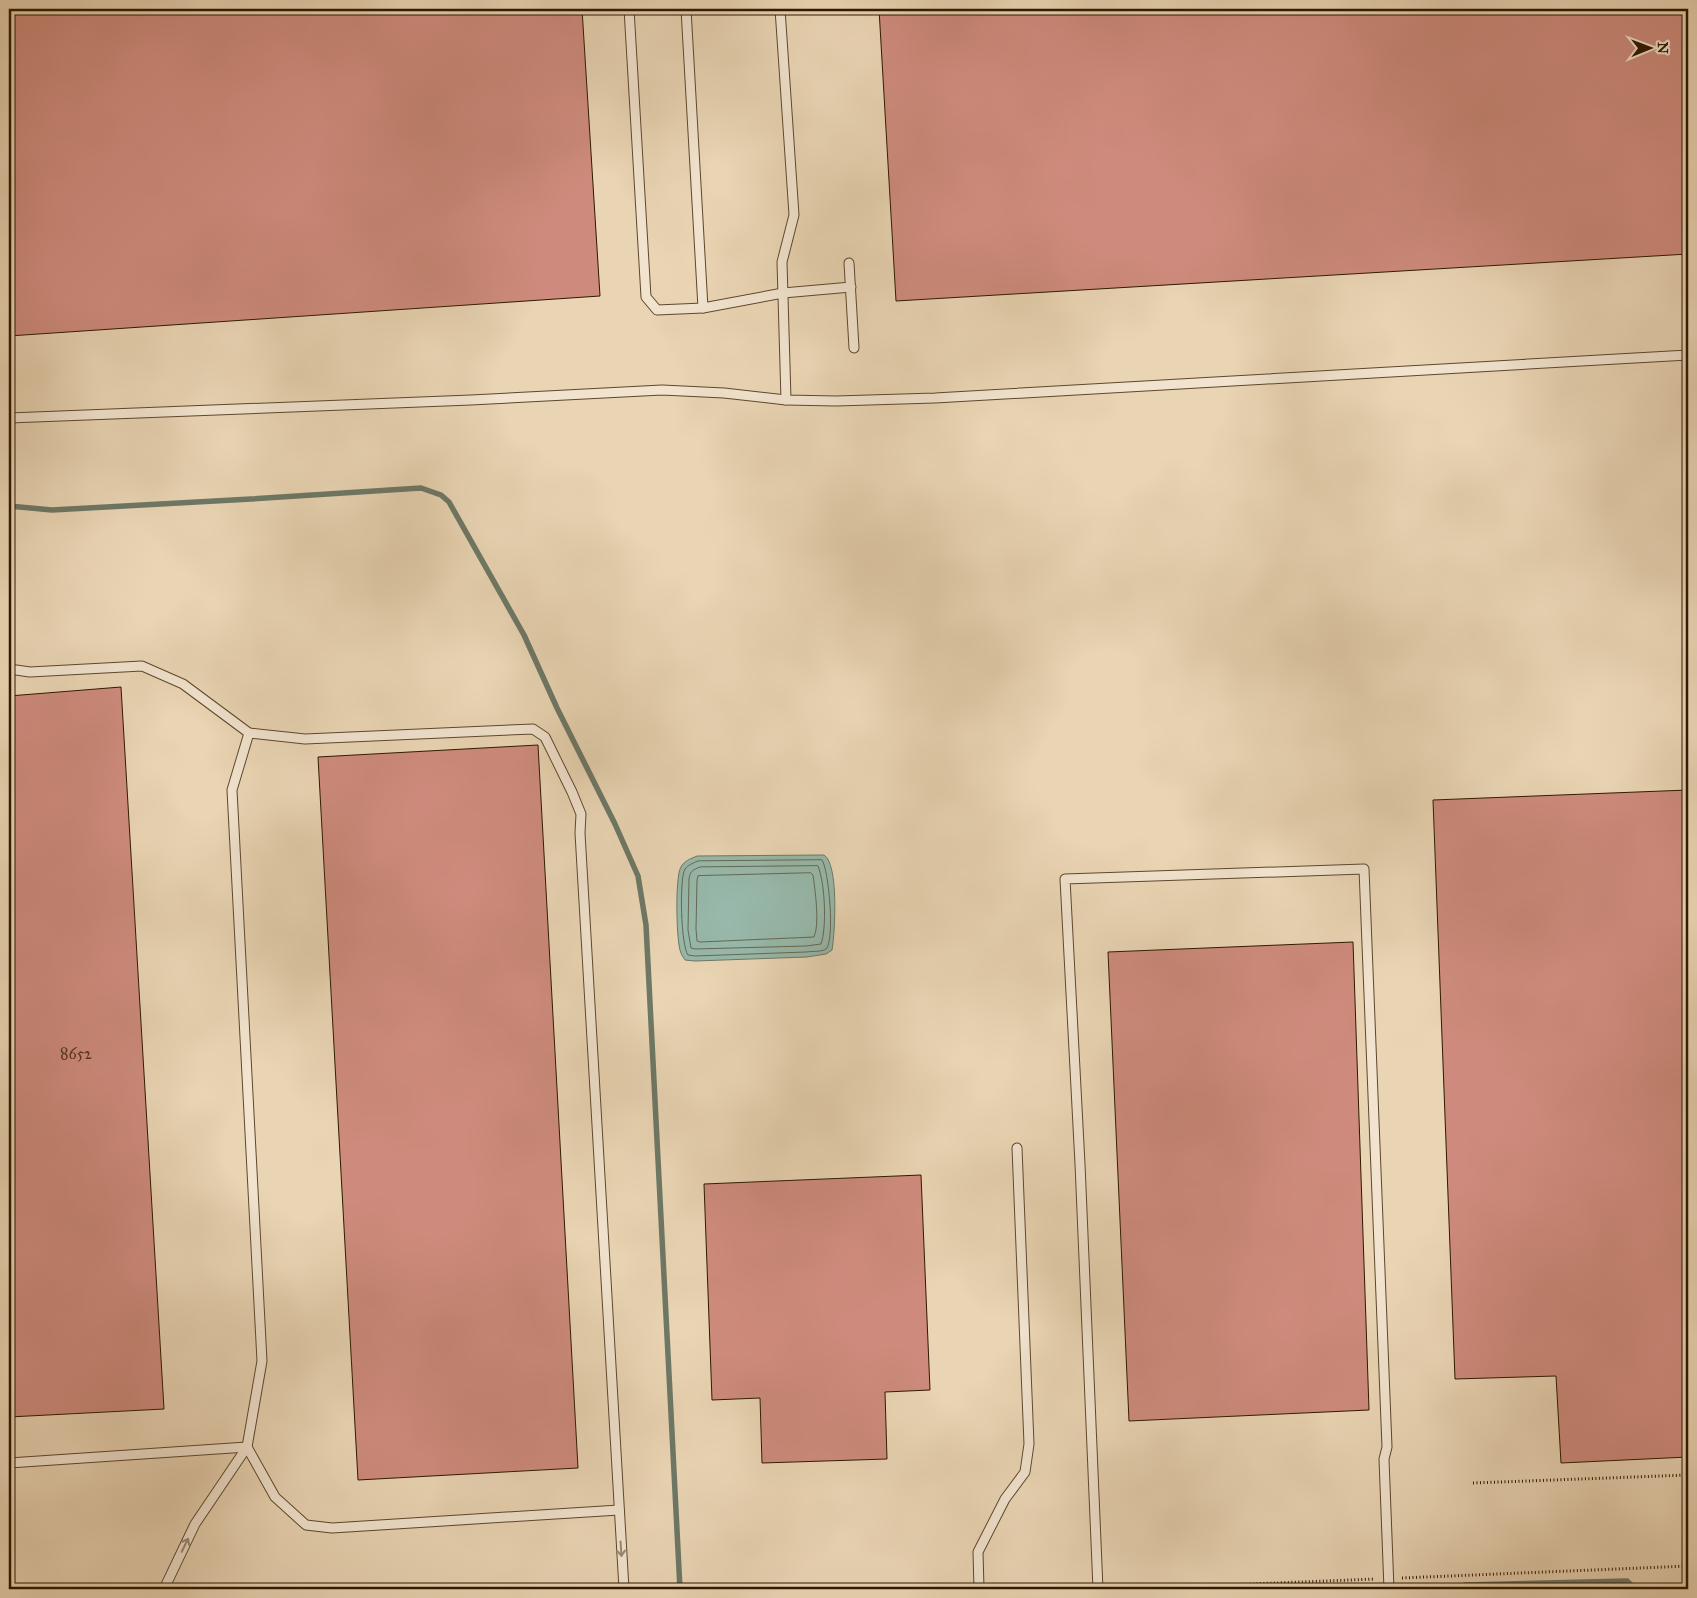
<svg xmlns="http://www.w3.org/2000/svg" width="1697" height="1598" font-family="'IM FELL Great Primer',serif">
<rect width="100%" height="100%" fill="#e9d4b3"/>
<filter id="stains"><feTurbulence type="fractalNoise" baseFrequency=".004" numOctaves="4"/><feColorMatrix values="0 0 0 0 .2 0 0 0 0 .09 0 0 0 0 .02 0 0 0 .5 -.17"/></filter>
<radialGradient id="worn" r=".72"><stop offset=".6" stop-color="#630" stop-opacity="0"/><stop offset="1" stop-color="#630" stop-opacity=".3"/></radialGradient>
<!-- water -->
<path fill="#97b8aa" stroke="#6d7866" d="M824 855C839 864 835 933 832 950L826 954 807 957 695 961 685 960C684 958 682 956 681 953 676 943 675 875 681 867 684 861 690 859 697 856Z"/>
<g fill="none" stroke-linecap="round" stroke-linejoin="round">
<!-- shore -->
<g stroke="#636855" stroke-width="1">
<path d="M822 860C829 869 835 941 826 949 822 952 812 951 806 952L695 956 688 955C681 946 679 879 685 869 688 865 693 863 698 861Z"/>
<path d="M818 866C825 883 827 927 821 944L806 946 695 949 691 948 688 930 689 879C690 872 692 870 700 867Z"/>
<path d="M811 873 813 875C815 890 820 924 814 937L700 942 697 941 696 929 697 880 698 876Z"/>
</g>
<!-- stream -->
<g stroke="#6d7866" stroke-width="5.5">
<path d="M9 506 52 510 251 499 421 488 441 495 449 502 524 635 557 708 615 824 638 876 646 925 680 1589"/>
<path d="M1465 1585 1627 1581 1635 1589"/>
<path d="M1405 1587 1435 1586"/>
<path d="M1365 1589H1374"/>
</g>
</g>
<!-- building -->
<g fill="#ce8b7d" stroke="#2f1800">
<path d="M9 9H582L600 296 9 336Z"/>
<path d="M879 9H1688V254L896 301Z"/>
<path d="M121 687 164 1409 9 1417V696Z"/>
<path d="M538 745 578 1468 358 1480 318 757Z"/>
<path d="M1688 790V1457L1561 1463 1556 1376 1455 1379 1433 800Z"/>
<path d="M1353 942 1369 1410 1129 1421 1108 952Z"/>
<path d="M921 1175 930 1390 885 1392 887 1459 762 1463 760 1398 712 1400 704 1184Z"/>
</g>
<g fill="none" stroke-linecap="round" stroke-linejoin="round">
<defs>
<g id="service">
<path d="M629 9 646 297 657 310 703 308 783 293 851 287"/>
<path d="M686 9 703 308"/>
<path d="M780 9 794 215 782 262 786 400"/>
<path d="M849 263 854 348"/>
<path d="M9 418 471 400 662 390 724 393 786 400 836 401 935 398 1688 355"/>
<path d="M9 669 30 672 142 666 183 684 249 733 305 739 533 729 545 737 572 792 581 814 580 833 624 1589"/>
<path d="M247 1447 275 1497 306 1525 332 1528 619 1510"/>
<path d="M9 1463 247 1447"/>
<path d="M164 1589 195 1524 247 1447 262 1361 232 790 249 733"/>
<path d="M979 1589 978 1552 1005 1499 1025 1472 1029 1444 1017 1148"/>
<path d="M1098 1589 1080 1164 1065 879 1364 869 1387 1447 1384 1459 1389 1589"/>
</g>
</defs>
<!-- service casing -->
<use href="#service" stroke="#5e472d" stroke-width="11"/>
<!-- path -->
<g stroke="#2f1800" stroke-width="3" stroke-dasharray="1 2.5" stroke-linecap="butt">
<path d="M1473 1483 1688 1475"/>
<path d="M1402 1578 1688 1566"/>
<path d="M1127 1589 1375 1579"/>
</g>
<!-- service -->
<use href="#service" stroke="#f1e3ce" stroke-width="9"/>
</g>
<!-- one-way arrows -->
<defs><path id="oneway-shaft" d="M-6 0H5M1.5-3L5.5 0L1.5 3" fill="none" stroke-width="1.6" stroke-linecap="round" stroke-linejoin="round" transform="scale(1.25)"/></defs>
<g stroke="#9a8871">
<use href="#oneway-shaft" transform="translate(185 1545) rotate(-64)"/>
<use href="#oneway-shaft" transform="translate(621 1549) rotate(86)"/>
</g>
<g text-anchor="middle" stroke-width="4" stroke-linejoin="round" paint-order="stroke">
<!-- number labels -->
<g font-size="16" fill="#57351f">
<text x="76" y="1059">8652</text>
</g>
</g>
<!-- margin -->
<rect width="1697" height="1598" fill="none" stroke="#e9d4b3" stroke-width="30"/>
<rect x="10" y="10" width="1677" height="1578" fill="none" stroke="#2f1800" stroke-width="2.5"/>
<rect x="15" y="15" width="1667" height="1568" fill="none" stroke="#2f1800"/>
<!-- north arrow -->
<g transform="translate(1650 48) rotate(89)" stroke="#f1e3ce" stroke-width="4" paint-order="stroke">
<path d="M0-4L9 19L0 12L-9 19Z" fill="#2f1800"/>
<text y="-8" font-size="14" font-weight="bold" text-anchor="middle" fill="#2f1800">N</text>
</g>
<rect width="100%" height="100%" filter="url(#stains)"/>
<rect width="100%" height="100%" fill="url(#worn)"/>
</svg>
